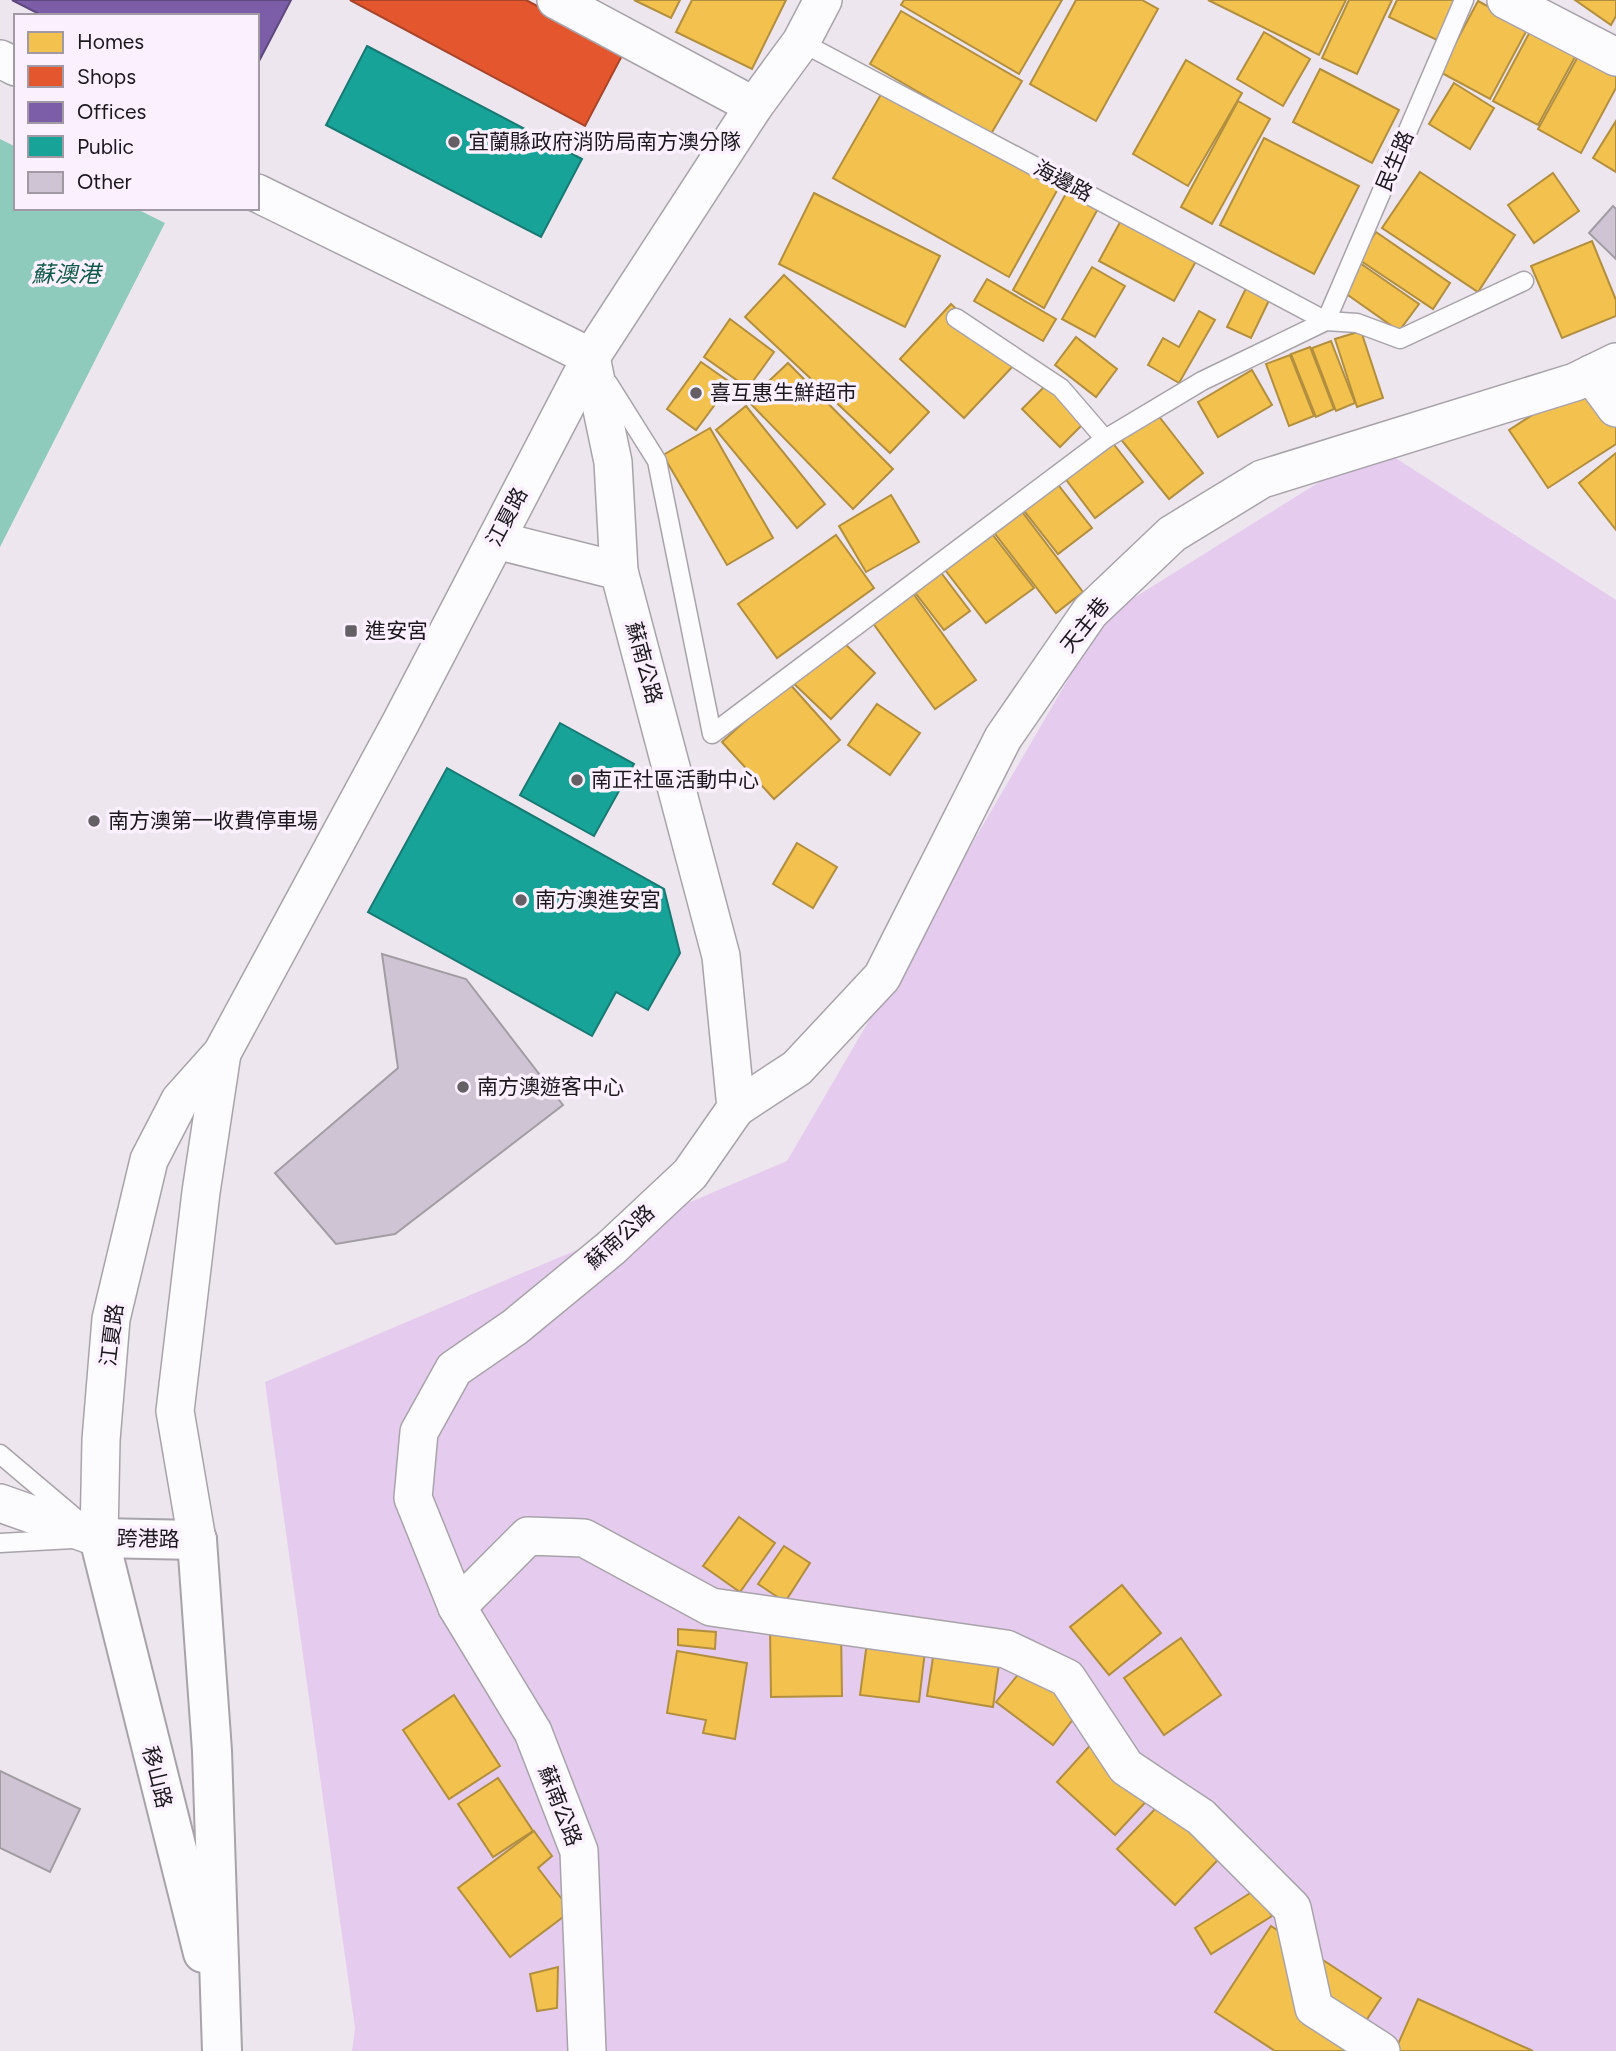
<svg xmlns="http://www.w3.org/2000/svg" width="1616" height="2051" font-family="Figtree,'Noto Sans TC',sans-serif">
<rect width="100%" height="100%" fill="#ede6ef"/>
<!-- green -->
<path fill="#e5ccee" d="M1377 446 1616 600V2051H352L355 2028 265 1382 787 1161 1105 616Z"/>
<!-- water -->
<path fill="#8fcbbd" d="M0 139 16 147V208H135L165 223 0 547Z"/>
<!-- homes -->
<g fill="#f2c14e" stroke="#b28e3f" stroke-width="2">
<path d="M634 0H680L671 18Z"/>
<path d="M692 0H786L752 69 676 32Z"/>
<path d="M904 0H1062L1019 74 901 5Z"/>
<path d="M1076 0H1142L1158 9 1096 121 1030 84Z"/>
<path d="M1208 0H1346L1319 55Z"/>
<path d="M1349 0H1392L1357 74 1322 58Z"/>
<path d="M1397 0H1459L1439 41 1389 17Z"/>
<path d="M1575 0H1616V16L1611 25Z"/>
<path d="M1478 1 1528 28 1490 99 1440 72Z"/>
<path d="M901 11 1022 81 991 134 870 64Z"/>
<path d="M1534 24 1580 48 1538 125 1493 101Z"/>
<path d="M1264 32 1310 59 1283 106 1237 79Z"/>
<path d="M1581 51 1616 70V88L1581 153 1538 129Z"/>
<path d="M1186 60 1242 93 1188 186 1133 154Z"/>
<path d="M1320 69 1399 110 1372 163 1293 122Z"/>
<path d="M1454 83 1494 108 1470 149 1429 124Z"/>
<path d="M884 89 1059 187 1009 277 833 178Z"/>
<path d="M1238 101 1270 119 1212 224 1181 207Z"/>
<path d="M1616 121V172L1593 158Z"/>
<path d="M1264 138 1359 186 1314 274 1220 225Z"/>
<path d="M1420 172 1515 235 1478 292 1382 228Z"/>
<path d="M1553 173 1579 211 1534 243 1508 205Z"/>
<path d="M1069 188 1100 205 1044 308 1013 290Z"/>
<path d="M814 193 940 256 905 327 779 264Z"/>
<path d="M1125 213 1200 254 1174 301 1099 261Z"/>
<path d="M1376 232 1450 283 1433 309 1358 259Z"/>
<path d="M1592 241 1616 300V316L1562 338 1531 266Z"/>
<path d="M1357 261 1419 304 1399 331 1338 288Z"/>
<path d="M1092 267 1125 286 1095 337 1062 319Z"/>
<path d="M784 275 929 412 890 453 745 317Z"/>
<path d="M987 279 1056 319 1043 341 974 301Z"/>
<path d="M1250 280 1273 292 1251 338 1227 327Z"/>
<path d="M951 304 1015 364 964 418 900 359Z"/>
<path d="M1199 311 1215 320 1179 383 1148 365 1163 338 1179 347Z"/>
<path d="M730 319 774 352 748 388 704 357Z"/>
<path d="M1361 331 1383 398 1357 407 1335 339Z"/>
<path d="M1076 337 1117 369 1096 397 1055 365Z"/>
<path d="M1331 341 1355 403 1336 411 1312 348Z"/>
<path d="M1310 347 1334 409 1316 417 1291 354Z"/>
<path d="M1290 355 1314 416 1289 426 1266 364Z"/>
<path d="M701 362 731 383 696 430 667 409Z"/>
<path d="M788 363 893 469 853 509 748 401Z"/>
<path d="M1252 370 1272 405 1218 437 1198 402Z"/>
<path d="M1052 379 1089 418 1060 447 1022 409Z"/>
<path d="M1585 381 1616 427V444L1548 488 1509 430Z"/>
<path d="M746 406 825 504 797 528 716 430Z"/>
<path d="M1154 410 1203 473 1169 499 1119 437Z"/>
<path d="M710 428 773 538 727 565 663 455Z"/>
<path d="M1112 442 1143 482 1095 518 1064 477Z"/>
<path d="M1616 453V530L1579 483Z"/>
<path d="M1052 477 1092 528 1058 554 1018 503Z"/>
<path d="M891 495 919 542 866 572 839 526Z"/>
<path d="M1017 505 1083 592 1056 613 989 526Z"/>
<path d="M986 526 1034 588 986 623 939 562Z"/>
<path d="M836 535 874 588 777 658 738 604Z"/>
<path d="M936 566 970 611 944 630 910 586Z"/>
<path d="M907 585 976 680 935 709 867 615Z"/>
<path d="M835 634 875 673 831 719 790 680Z"/>
<path d="M788 682 840 740 774 799 722 742Z"/>
<path d="M877 704 920 733 890 775 848 745Z"/>
<path d="M797 843 837 867 813 908 773 884Z"/>
<path d="M739 1517 775 1543 740 1592 703 1566Z"/>
<path d="M784 1546 810 1563 785 1602 758 1584Z"/>
<path d="M1122 1585 1161 1633 1109 1675 1070 1627Z"/>
<path d="M841 1628 842 1696 771 1697 770 1629Z"/>
<path d="M678 1629 716 1632 715 1649 678 1645Z"/>
<path d="M937 1632 1002 1642 993 1707 927 1696Z"/>
<path d="M868 1635 926 1642 919 1702 860 1695Z"/>
<path d="M1181 1638 1221 1695 1164 1735 1124 1678Z"/>
<path d="M677 1651 747 1663 735 1739 703 1733 706 1720 667 1713Z"/>
<path d="M1032 1657 1088 1700 1053 1745 996 1702Z"/>
<path d="M454 1695 500 1766 449 1799 403 1730Z"/>
<path d="M1106 1728 1165 1781 1115 1835 1057 1782Z"/>
<path d="M498 1778 533 1831 493 1857 458 1804Z"/>
<path d="M1175 1788 1233 1844 1175 1905 1117 1849Z"/>
<path d="M534 1831 552 1856 538 1868 571 1911 510 1957 458 1888Z"/>
<path d="M1255 1890 1272 1916 1211 1954 1195 1928Z"/>
<path d="M1271 1926 1381 1998 1346 2051H1275L1215 2012Z"/>
<path d="M558 1967 557 2008 537 2011 530 1974Z"/>
<path d="M1418 1999 1533 2051H1395Z"/>
</g>
<!-- shops -->
<path fill="#e4572e" stroke="#a84429" stroke-width="2" d="M350 0H526L624 52 585 126Z"/>
<!-- offices -->
<path fill="#7b5ea7" stroke="#5e497e" stroke-width="2" d="M12 0H291L257 65V16H43Z"/>
<!-- public -->
<g fill="#17a398" stroke="#187973" stroke-width="2">
<path d="M367 46 582 159 541 237 326 125Z"/>
<path d="M560 723 634 764 594 836 520 795Z"/>
<path d="M447 768 664 889 680 953 648 1010 616 992 592 1036 368 912Z"/>
</g>
<!-- building -->
<g fill="#cfc4d3" stroke="#a29ca3" stroke-width="2">
<path d="M1613 206 1616 209V259L1589 233Z"/>
<path d="M382 954 466 979 563 1105 395 1234 336 1244 275 1173 398 1068Z"/>
<path d="M0 1771 80 1809 50 1872 0 1848Z"/>
</g>
<g fill="none" stroke-linecap="round" stroke-linejoin="round">
<defs>
<g id="lane">
<path d="M801 42 1326 321"/>
<path d="M956 318 1061 388 1105 439"/>
<path d="M1326 321 1464 0"/>
<path d="M608 383 657 461 712 734 1105 439 1202 381 1326 321 1357 323 1400 339 1524 281"/>
<path d="M0 1454 78 1520"/>
<path d="M0 1543 73 1539"/>
</g>
<g id="street">
<path d="M556 0 754 106"/>
<path d="M1506 0 1616 57"/>
<path d="M0 59 16 67"/>
<path d="M257 193 591 357"/>
<path d="M1591 374 1616 408"/>
<path d="M496 540 619 571"/>
<path d="M736 1108 797 1068 882 977 1003 738 1090 612 1172 534 1262 479 1575 382 1616 362"/>
<path d="M0 1503 99 1538 101 1440 111 1319 149 1160 180 1100 222 1053 401 722 591 357 754 106 801 42 823 0"/>
<path d="M197 1540 175 1411 201 1192 222 1053"/>
<path d="M457 1607 528 1536 584 1538 711 1607 1006 1649 1067 1678 1126 1767 1201 1817 1292 1908 1314 2008 1381 2051"/>
<path d="M587 2051 579 1851 533 1732 457 1607 413 1498 419 1432 454 1369 515 1327 611 1248 690 1174 736 1108 721 956 619 571 613 462 591 357"/>
</g>
<path id="secondary" d="M99 1538 197 1540"/>
<g id="primary">
<path d="M99 1538 203 1953"/>
<path d="M197 1540 212 1751 222 2051"/>
</g>
</defs>
<!-- lane casing -->
<use href="#lane" stroke="#a8a3aa" stroke-width="21"/>
<!-- street casing -->
<use href="#street" stroke="#a8a3aa" stroke-width="40"/>
<!-- secondary casing -->
<use href="#secondary" stroke="#a8a3aa" stroke-width="42"/>
<!-- primary casing -->
<use href="#primary" stroke="#a8a3aa" stroke-width="42"/>
<!-- lane -->
<use href="#lane" stroke="#fcfbfd" stroke-width="18"/>
<!-- street -->
<use href="#street" stroke="#fcfbfd" stroke-width="37"/>
<!-- secondary -->
<use href="#secondary" stroke="#fcfbfd" stroke-width="38"/>
<!-- primary -->
<use href="#primary" stroke="#fcfbfd" stroke-width="38"/>
</g>
<!-- markers -->
<g fill="#656066" stroke="#faf0fe" stroke-width="2.5">
<circle cx="454" cy="142" r="7"/>
<circle cx="696" cy="393" r="7"/>
<rect x="344" y="624" width="14" height="14" rx="3.5"/>
<circle cx="577" cy="780" r="7"/>
<circle cx="94" cy="821" r="7"/>
<circle cx="521" cy="900" r="7"/>
<circle cx="463" cy="1087" r="7"/>
</g>
<g text-anchor="middle" stroke-width="7" stroke-linejoin="round" paint-order="stroke">
<!-- poi labels -->
<g font-size="21" fill="#1c181d" stroke="#faf0fe" text-anchor="start">
<text x="468" y="149">宜蘭縣政府消防局南方澳分隊</text>
<text x="710" y="400">喜互惠生鮮超市</text>
<text x="365" y="638">進安宮</text>
<text x="591" y="787">南正社區活動中心</text>
<text x="108" y="828">南方澳第一收費停車場</text>
<text x="535" y="907">南方澳進安宮</text>
<text x="477" y="1094">南方澳遊客中心</text>
</g>
<!-- street labels -->
<g font-size="21" fill="#1c181d" stroke="#faf0fe">
<text transform="translate(1395 161) rotate(-67)" y="7">民生路</text>
<text transform="translate(1063 181) rotate(28)" y="7">海邊路</text>
<text transform="translate(507 517) rotate(-62)" y="7">江夏路</text>
<text transform="translate(1085 625) rotate(-51)" y="7">天主巷</text>
<text transform="translate(644 663) rotate(75)" y="7">蘇南公路</text>
<text transform="translate(620 1237) rotate(-42)" y="7">蘇南公路</text>
<text transform="translate(112 1335) rotate(-83)" y="7">江夏路</text>
<text transform="translate(148 1539) rotate(1)" y="7">跨港路</text>
<text transform="translate(157 1777) rotate(76)" y="7">移山路</text>
<text transform="translate(560 1806) rotate(69)" y="7">蘇南公路</text>
</g>
<!-- water labels -->
<g font-size="23" font-style="italic" fill="#105a49" stroke="#faf0fe">
<text x="66" y="282">蘇澳港</text>
</g>
</g>
<!-- legend -->
<rect x="14" y="14" width="245" height="196" fill="#faf0fe" stroke="#a19aa4" stroke-width="2"/>
<rect x="28" y="32" width="35" height="21" fill="#f2c14e" stroke="#a19aa4" stroke-width="2"/>
<text x="77" y="49" font-size="21" fill="#1c181d">Homes</text>
<rect x="28" y="66" width="35" height="21" fill="#e4572e" stroke="#a19aa4" stroke-width="2"/>
<text x="77" y="84" font-size="21" fill="#1c181d">Shops</text>
<rect x="28" y="102" width="35" height="21" fill="#7b5ea7" stroke="#a19aa4" stroke-width="2"/>
<text x="77" y="119" font-size="21" fill="#1c181d">Offices</text>
<rect x="28" y="136" width="35" height="21" fill="#17a398" stroke="#a19aa4" stroke-width="2"/>
<text x="77" y="154" font-size="21" fill="#1c181d">Public</text>
<rect x="28" y="172" width="35" height="21" fill="#cfc4d3" stroke="#a19aa4" stroke-width="2"/>
<text x="77" y="189" font-size="21" fill="#1c181d">Other</text>
</svg>
